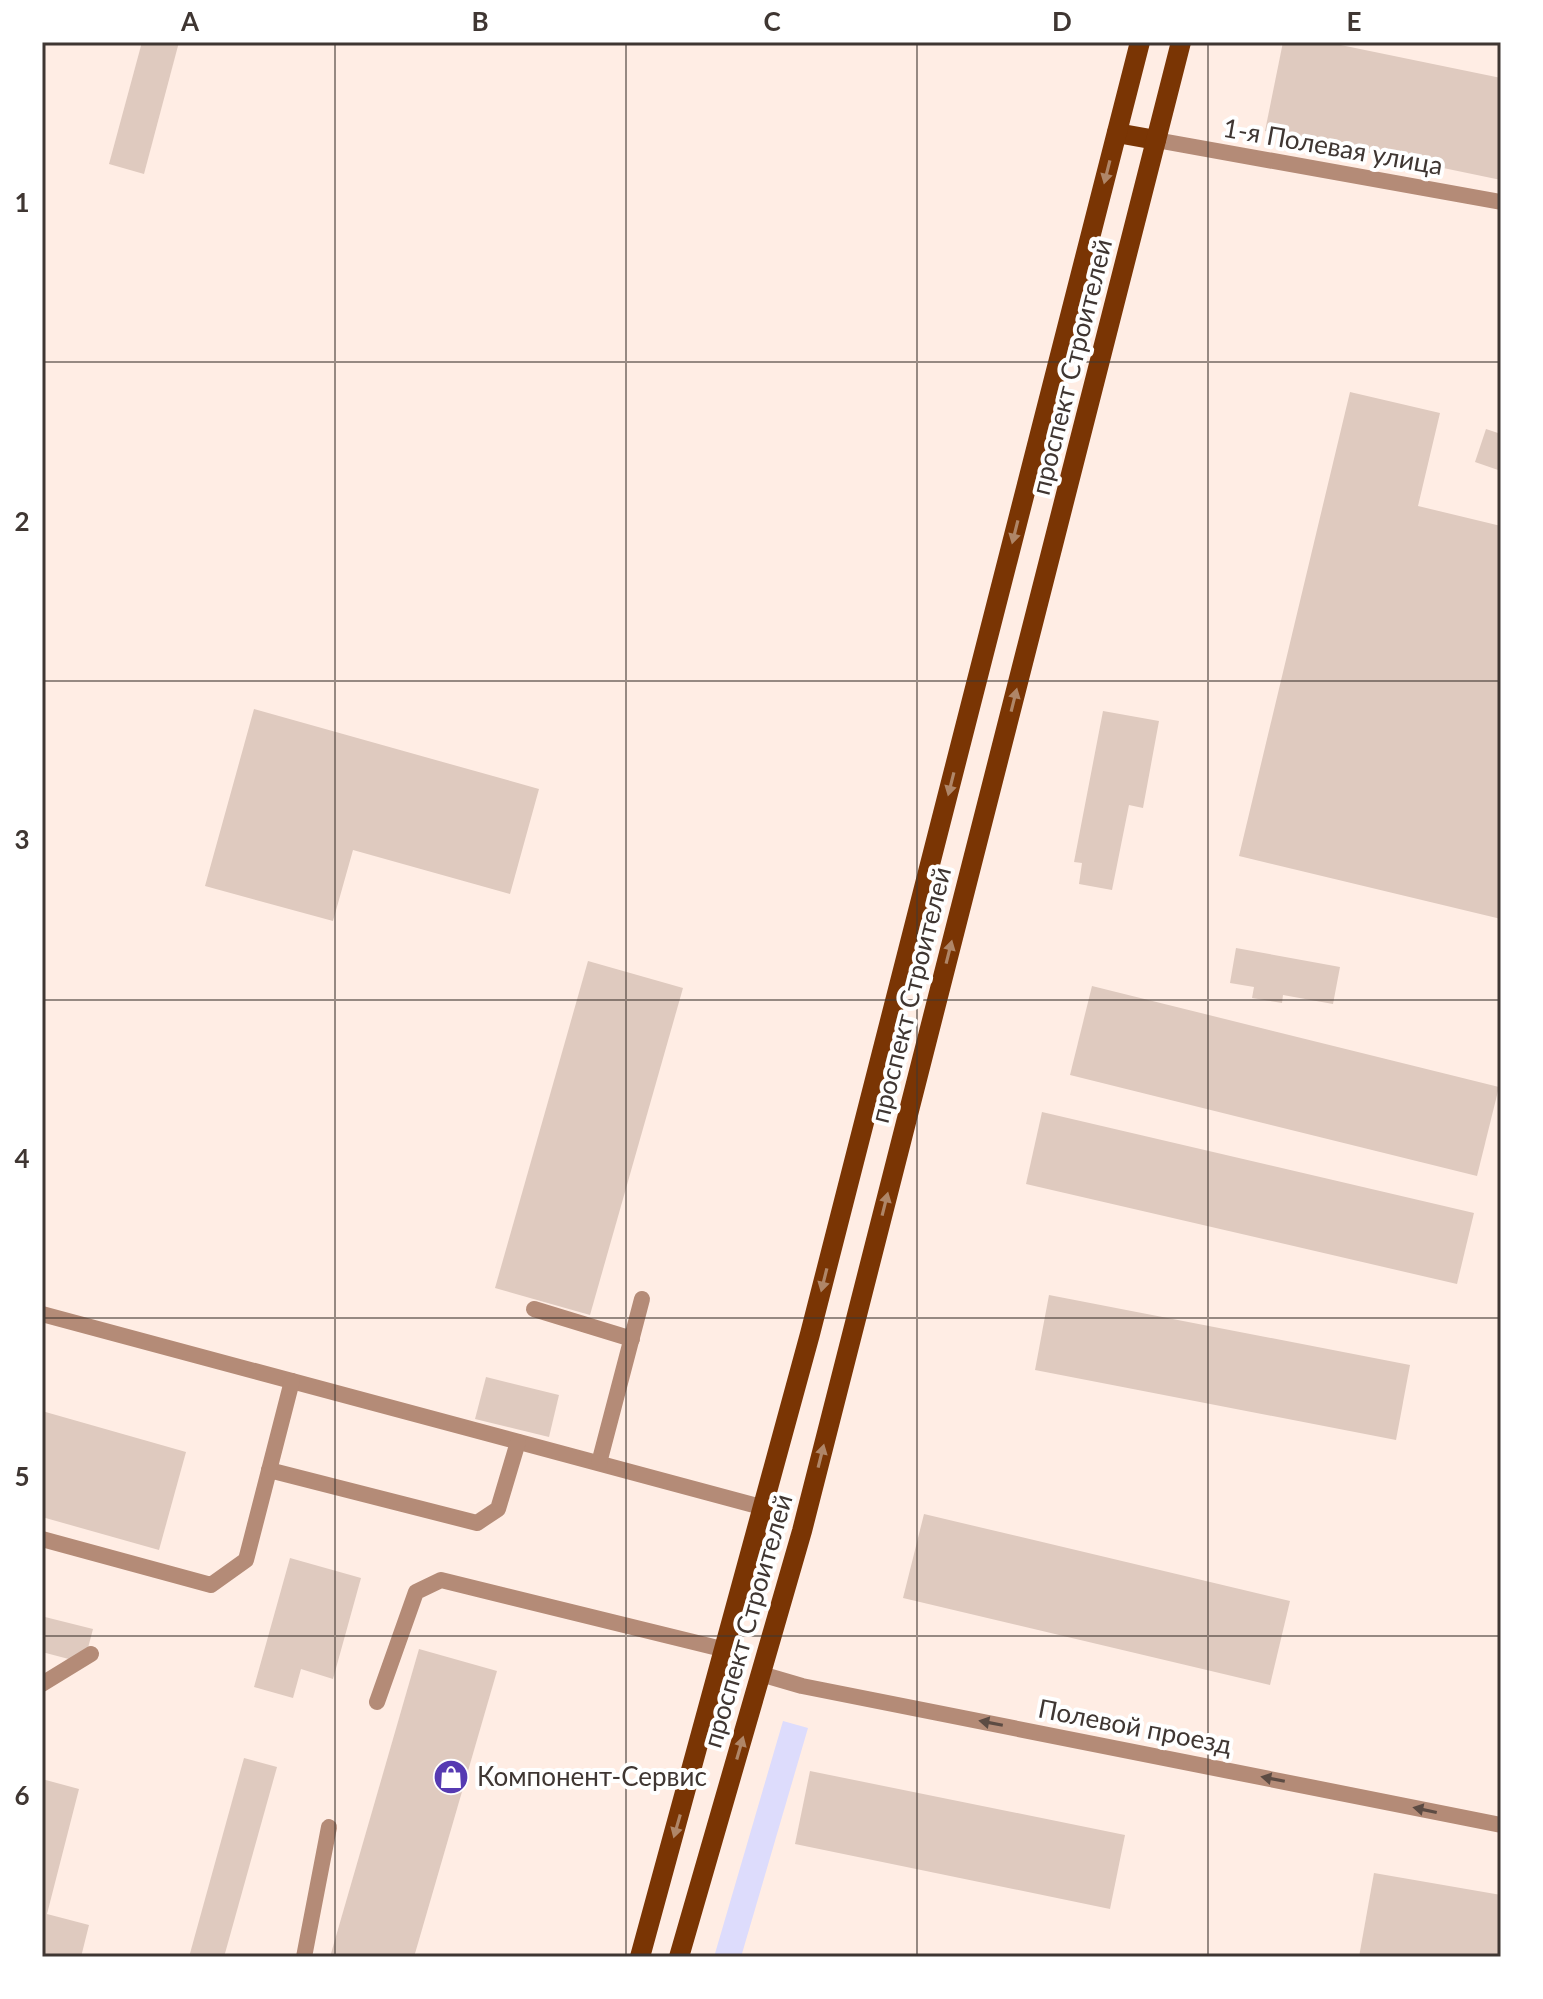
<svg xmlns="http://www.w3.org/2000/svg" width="1543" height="1999" font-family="Lato,sans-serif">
<rect width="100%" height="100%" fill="#ffede4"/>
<!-- green -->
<path fill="#dddcfc" d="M783 1721 808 1728 741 1957H714Z"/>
<!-- building -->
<g fill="#dfcabf">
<path d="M142 42H179L144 174 109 164Z"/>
<path d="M1283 42H1326L1501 78V180L1265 131Z"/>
<path d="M1350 392 1440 413 1418 506 1501 526V919L1239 856Z"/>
<path d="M1486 429 1501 434V471L1475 462Z"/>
<path d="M254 709 539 789 510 894 353 850 333 921 205 886Z"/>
<path d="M1103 711 1159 721 1143 808 1129 805 1112 890 1079 884 1082 863 1074 862Z"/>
<path d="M1236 948 1340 967 1333 1004 1283 995 1282 1003 1252 998 1254 987 1230 983Z"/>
<path d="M588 961 683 988 590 1315 495 1288Z"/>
<path d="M1092 986 1499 1087 1477 1176 1070 1075Z"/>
<path d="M1042 1112 1474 1213 1457 1284 1026 1184Z"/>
<path d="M1049 1295 1410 1365 1396 1440 1035 1370Z"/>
<path d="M486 1377 559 1395 549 1437 475 1419Z"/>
<path d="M42 1411 186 1452 159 1550 42 1517Z"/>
<path d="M924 1514 1290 1601 1270 1685 903 1598Z"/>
<path d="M290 1558 361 1578 333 1679 301 1669 293 1698 254 1687Z"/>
<path d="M45 1617 93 1629 84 1663 42 1652Z"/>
<path d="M419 1649 497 1671 414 1957H330Z"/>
<path d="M244 1758 277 1767 224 1957H189Z"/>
<path d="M810 1771 1125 1835 1110 1909 795 1844Z"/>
<path d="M42 1779 79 1789 47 1914 89 1925 81 1957H42Z"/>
<path d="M1374 1873 1501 1895V1957H1359Z"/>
</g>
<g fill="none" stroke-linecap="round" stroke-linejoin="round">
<!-- lane -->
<g stroke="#b48b77" stroke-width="16">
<path d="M534 1309 632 1339"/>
<path d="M42 1314 765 1508"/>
<path d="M599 1463 642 1299"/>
<path d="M269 1470 477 1523 498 1509 518 1442"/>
<path d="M42 1539 211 1585 246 1560 292 1381"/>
<path d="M42 1684 91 1654"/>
<path d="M377 1702 416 1592 441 1580 726 1650"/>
<path d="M304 1957 329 1827"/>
</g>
<!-- street -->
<g stroke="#b48b77" stroke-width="16">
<path d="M1156 140 1501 202"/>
<path d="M761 1674 802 1686 1501 1825"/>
</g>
<!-- primary -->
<g stroke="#7a3504" stroke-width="20">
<path d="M1117 133 1156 140"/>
<path d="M640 1957 810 1334 1140 42"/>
<path d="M679 1957 802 1531 1181 42"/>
</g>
</g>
<!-- one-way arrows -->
<defs><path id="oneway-solid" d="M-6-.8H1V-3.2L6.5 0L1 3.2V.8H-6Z" transform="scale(2)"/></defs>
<g fill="#af8668">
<use href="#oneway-solid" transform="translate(1107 172) rotate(104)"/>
<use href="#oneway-solid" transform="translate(1015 532) rotate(104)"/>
<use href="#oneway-solid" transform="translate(1014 700) rotate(-76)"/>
<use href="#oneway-solid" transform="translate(951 784) rotate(104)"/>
<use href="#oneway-solid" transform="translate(949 952) rotate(-76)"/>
<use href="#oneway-solid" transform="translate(885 1204) rotate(-76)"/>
<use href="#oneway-solid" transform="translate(824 1280) rotate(104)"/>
<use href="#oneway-solid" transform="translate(821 1456) rotate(-76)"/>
<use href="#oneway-solid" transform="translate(740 1748) rotate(-74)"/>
<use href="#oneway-solid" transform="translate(677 1826) rotate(106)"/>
</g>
<g fill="#5c4b43">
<use href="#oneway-solid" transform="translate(991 1723) rotate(-169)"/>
<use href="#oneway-solid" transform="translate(1273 1779) rotate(-169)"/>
<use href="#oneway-solid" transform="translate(1425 1810) rotate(-168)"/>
</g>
<!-- grid -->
<path fill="none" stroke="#3f3632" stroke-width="2" stroke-opacity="0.55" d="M335 42V1957M626 42V1957M917 42V1957M1208 42V1957M42 362H1501M42 681H1501M42 1000H1501M42 1318H1501M42 1636H1501"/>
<!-- icons -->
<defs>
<symbol id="shop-disc" viewBox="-11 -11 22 22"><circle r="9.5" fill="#563ab2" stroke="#fff"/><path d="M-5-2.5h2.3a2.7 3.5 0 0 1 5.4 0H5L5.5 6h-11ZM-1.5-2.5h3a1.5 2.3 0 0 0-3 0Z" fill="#fff"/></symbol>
</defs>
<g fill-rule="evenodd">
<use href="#shop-disc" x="431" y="1757" width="40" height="40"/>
</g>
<g text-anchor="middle" stroke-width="8" stroke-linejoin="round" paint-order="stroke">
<!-- street labels -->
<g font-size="26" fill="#3f3632" stroke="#fff">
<text transform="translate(1333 147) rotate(10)" y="9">1-я Полевая улица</text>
<text transform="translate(1072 367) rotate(-76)" y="9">проспект Строителей</text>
<text transform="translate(911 995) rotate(-76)" y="9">проспект Строителей</text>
<text transform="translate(748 1621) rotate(-74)" y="9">проспект Строителей</text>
<text transform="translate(1135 1727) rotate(11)" y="9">Полевой проезд</text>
</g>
<!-- poi labels -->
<g font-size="26" fill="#3f3632" stroke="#fff" text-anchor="start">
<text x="477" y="1786">Компонент-Сервис</text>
</g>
</g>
<!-- border -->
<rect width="1543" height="1999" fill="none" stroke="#ffffff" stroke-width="88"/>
<rect x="44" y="44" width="1455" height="1911" fill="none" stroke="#3f3632" stroke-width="3"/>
<g font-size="26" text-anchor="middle" font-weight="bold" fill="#3f3632">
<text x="190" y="31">A</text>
<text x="480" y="31">B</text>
<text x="772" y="31">C</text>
<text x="1062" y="31">D</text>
<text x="1354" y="31">E</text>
<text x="22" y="212">1</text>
<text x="22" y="531">2</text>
<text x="22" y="849">3</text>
<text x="22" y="1168">4</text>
<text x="22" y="1486">5</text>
<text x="22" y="1805">6</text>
</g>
</svg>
